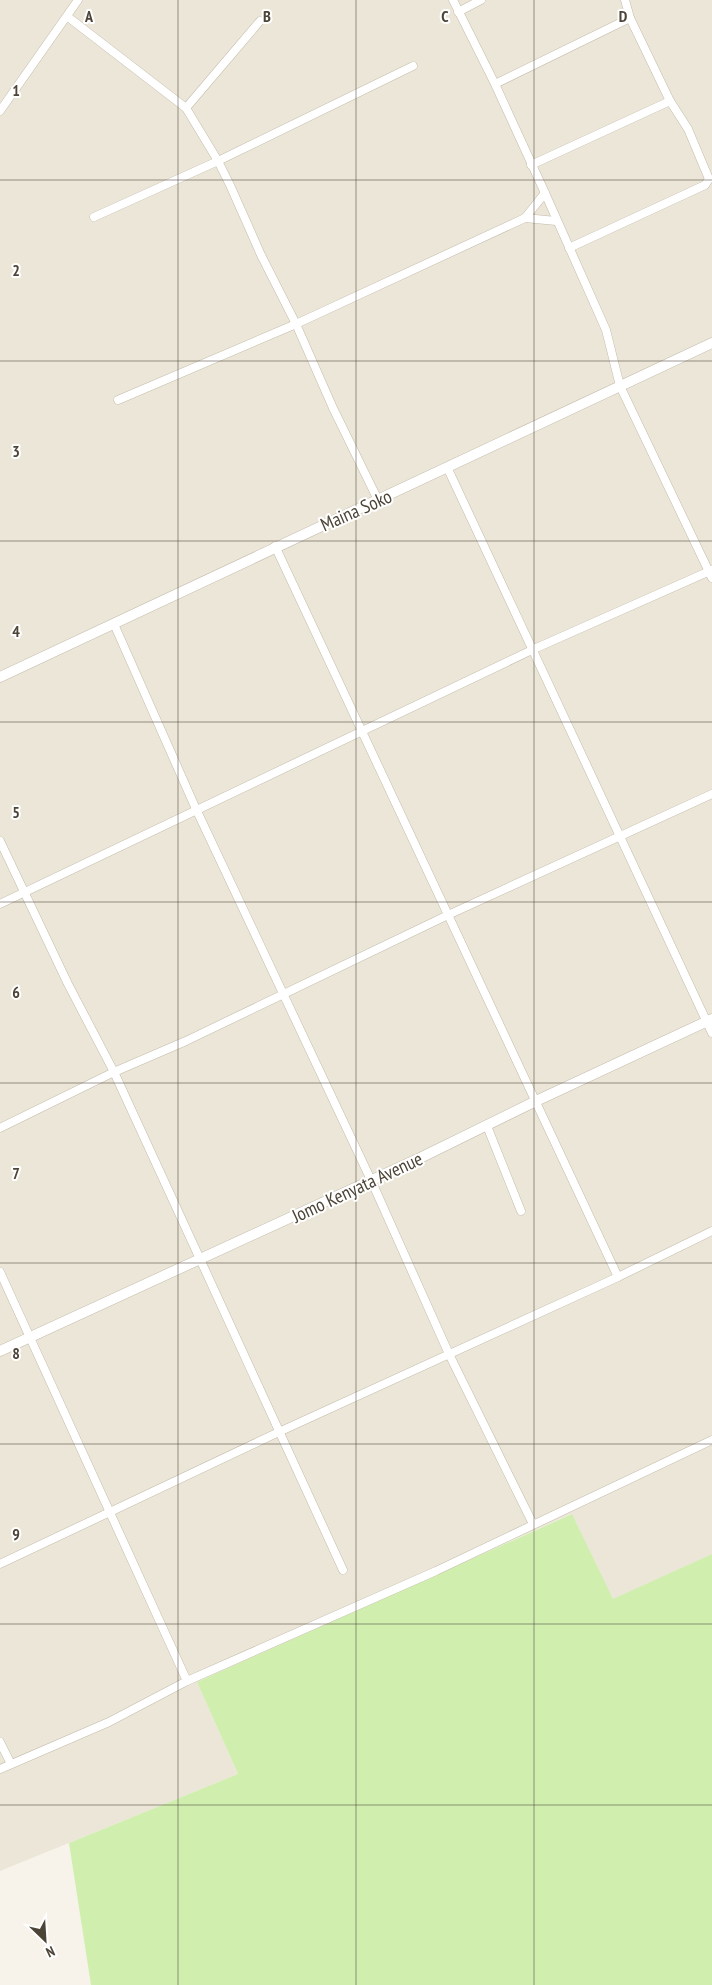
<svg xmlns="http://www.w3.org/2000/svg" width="712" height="1985" font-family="'PT Sans Narrow',sans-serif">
<rect width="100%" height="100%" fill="#f7f3ea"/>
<!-- residential -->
<path fill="#ebe6d8" d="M0 0H712V1554L613 1600 571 1514 197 1682 238 1774 0 1871Z"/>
<!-- green -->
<path fill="#d0efaf" d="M572 1514 613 1599 712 1554V1985H91L69 1843 238 1774 197 1682Z"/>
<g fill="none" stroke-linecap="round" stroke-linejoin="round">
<defs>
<g id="minor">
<path d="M453 0 495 84 545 193 606 330 620 386 712 578"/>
<path d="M458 12 481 0"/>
<path d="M68 17 186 108 218 161 230 185 261 255 296 324 333 408 378 500"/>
<path d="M495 84 630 18"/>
<path d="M186 108 260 21"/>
<path d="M0 111 78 0"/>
<path d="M531 165 670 101"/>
<path d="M94 217 218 161 413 66"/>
<path d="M525 218 556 221"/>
<path d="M569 248 705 185 709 179 688 129 670 101 630 18 625 0"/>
<path d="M118 400 296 324 525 218 545 193"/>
<path d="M447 467 712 1033"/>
<path d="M275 546 618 1277"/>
<path d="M114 624 196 809 371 1180 449 1354 533 1524"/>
<path d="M0 841 68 984 114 1072 343 1570"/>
<path d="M0 904 534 649 712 570"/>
<path d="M487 1126 521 1211"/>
<path d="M0 1128 114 1072 186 1041 448 915 712 794"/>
<path d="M0 1272 187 1681"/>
<path d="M0 1564 281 1431 618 1277 712 1231"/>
<path d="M0 1742 11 1764"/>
<path d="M0 1769 109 1722 187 1681 436 1571 712 1440"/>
</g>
<g id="tertiary">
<path d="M0 677 712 343"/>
<path d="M0 1351 422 1157 536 1101 712 1019"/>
</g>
</defs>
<!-- minor casing -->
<use href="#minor" stroke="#c4bcab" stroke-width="9"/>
<!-- tertiary casing -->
<use href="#tertiary" stroke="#c4bcab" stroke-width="11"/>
<!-- minor -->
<use href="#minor" stroke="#fff" stroke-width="8"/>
<!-- tertiary -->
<use href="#tertiary" stroke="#fff" stroke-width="10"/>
</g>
<!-- grid -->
<path fill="none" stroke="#4c4437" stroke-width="1" stroke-opacity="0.55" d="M178 0V1985M356 0V1985M534 0V1985M0 180H712M0 361H712M0 541H712M0 722H712M0 902H712M0 1083H712M0 1263H712M0 1444H712M0 1624H712M0 1805H712"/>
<g text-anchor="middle" stroke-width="4" stroke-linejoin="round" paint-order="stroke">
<!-- street labels -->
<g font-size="19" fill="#4c4437" stroke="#fff">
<text transform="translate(356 510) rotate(-24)" y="7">Maina Soko</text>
<text transform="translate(357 1187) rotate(-25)" y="7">Jomo Kenyata Avenue</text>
</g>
</g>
<g font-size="16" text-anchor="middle" font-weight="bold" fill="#4c4437" stroke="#fff" stroke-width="4" stroke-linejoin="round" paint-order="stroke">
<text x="89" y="22">A</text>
<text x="267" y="22">B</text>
<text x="445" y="22">C</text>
<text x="623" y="22">D</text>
<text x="16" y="96">1</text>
<text x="16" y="276">2</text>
<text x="16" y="457">3</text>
<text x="16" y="637">4</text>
<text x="16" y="818">5</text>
<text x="16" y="998">6</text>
<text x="16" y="1179">7</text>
<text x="16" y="1359">8</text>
<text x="16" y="1540">9</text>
</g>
<!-- north arrow -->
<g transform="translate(45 1940) rotate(155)" stroke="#ffffff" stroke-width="4" paint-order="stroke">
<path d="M0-4L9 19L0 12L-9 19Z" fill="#4c4437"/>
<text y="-8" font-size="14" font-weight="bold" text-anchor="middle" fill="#4c4437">N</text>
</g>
</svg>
